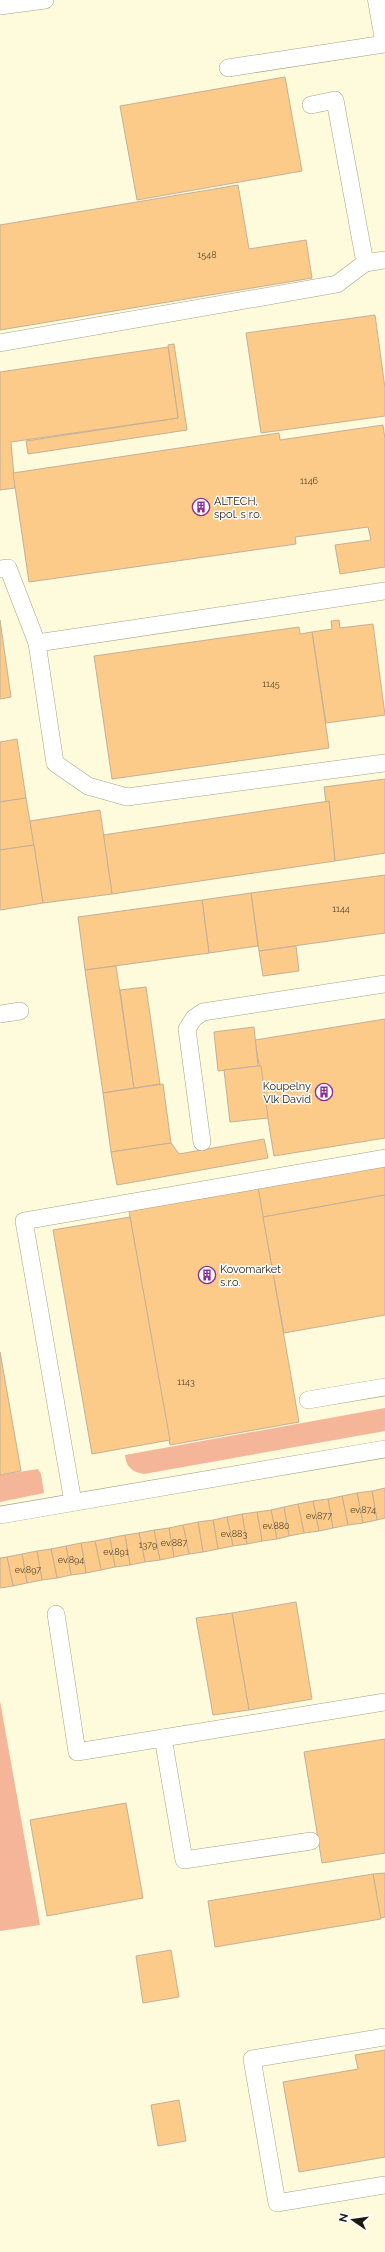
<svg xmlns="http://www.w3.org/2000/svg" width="385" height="2252" font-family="Raleway,sans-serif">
<rect width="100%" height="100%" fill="#fefadc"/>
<!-- green -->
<g fill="#f4b599">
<path d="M385 1408V1431L144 1474C132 1472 126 1467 125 1455Z"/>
<path d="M38 1469 41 1474 44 1493 0 1502V1475Z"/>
<path d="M0 1701 40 1925 0 1931Z"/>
</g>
<!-- building -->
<g fill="#fdcb89" stroke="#c3b098">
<path d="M285 77 302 171 137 200 120 106Z"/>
<path d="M238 185 249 249 306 240 312 278 0 330V225Z"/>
<path d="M375 315 385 388V416L261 433 246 333Z"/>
<path d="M174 344 187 430 28 454 26 441 178 418 168 345Z"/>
<path d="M168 347 178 418 11 442 15 488 0 490V372Z"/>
<path d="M383 425 385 439V567L340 574 335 545 371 540 368 527 295 537 296 544 29 582 13 473 279 433 280 440Z"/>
<path d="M0 620 11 697 0 699Z"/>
<path d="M339 620 340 628 373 624 385 715 326 723 312 632 332 629 331 621Z"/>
<path d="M299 627 300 634 312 632 329 748 112 779 94 656Z"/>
<path d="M17 739 26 798 0 802V742Z"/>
<path d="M385 779V853L335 861 329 801 326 802 324 787Z"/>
<path d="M26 798 34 845 0 850V802Z"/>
<path d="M329 801 335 861 112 894 103 835Z"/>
<path d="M100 810 112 894 43 903 30 821Z"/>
<path d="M34 845 43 903 0 910V850Z"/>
<path d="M385 875V933L259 951 251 893Z"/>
<path d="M251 893 258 946 209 953 202 900Z"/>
<path d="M202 900 209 953 85 970 78 917Z"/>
<path d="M296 946 299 971 263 976 259 951Z"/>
<path d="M116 966 134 1088 103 1093 85 970Z"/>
<path d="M146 987 160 1084 134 1088 120 990Z"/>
<path d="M385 1019V1138L274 1156 255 1040Z"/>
<path d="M254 1027 258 1066 218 1071 214 1032Z"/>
<path d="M258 1066H261L268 1118 230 1122 224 1070Z"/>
<path d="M163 1084 171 1143 111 1152 103 1093Z"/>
<path d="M264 1139 268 1158 117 1185 111 1152 171 1143 179 1154Z"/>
<path d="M385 1166V1195L263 1217 258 1188Z"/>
<path d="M258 1187 299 1422 170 1445 129 1211Z"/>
<path d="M385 1195V1315L284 1333 263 1217Z"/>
<path d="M130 1217 170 1440 92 1454 53 1230Z"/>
<path d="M0 1352 21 1471 0 1475Z"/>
<path d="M385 1488V1518L377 1520 372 1491Z"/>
<path d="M372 1491 377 1520 363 1523 357 1493Z"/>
<path d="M357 1493 363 1523 348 1525 342 1496Z"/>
<path d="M342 1496 348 1525 333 1528 328 1499Z"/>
<path d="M328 1499 333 1528 319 1531 313 1501Z"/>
<path d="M313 1501 319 1531 304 1533 298 1504Z"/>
<path d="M298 1504 304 1533 289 1536 284 1507Z"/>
<path d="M284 1507 289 1536 277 1539 271 1510Z"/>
<path d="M271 1510 277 1539 262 1541 257 1512Z"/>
<path d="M257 1512 262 1541 247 1544 242 1514Z"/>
<path d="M242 1514 247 1544 233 1546 227 1517Z"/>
<path d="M227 1517 233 1546 218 1549 213 1520Z"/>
<path d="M213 1520 218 1549 203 1552 198 1522Z"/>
<path d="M198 1522 203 1552 189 1554 183 1525Z"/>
<path d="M183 1525 189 1554 174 1557 169 1528Z"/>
<path d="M169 1528 174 1557 160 1560 154 1530Z"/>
<path d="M154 1530 160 1560 145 1562 139 1533Z"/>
<path d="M139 1533 145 1562 130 1565 125 1535Z"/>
<path d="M125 1535 130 1565 115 1567 110 1538Z"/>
<path d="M110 1538 115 1567 101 1570 95 1541Z"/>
<path d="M95 1541 101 1570 86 1573 81 1543Z"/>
<path d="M81 1543 86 1573 71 1575 66 1546Z"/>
<path d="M66 1546 71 1575 57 1578 51 1549Z"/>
<path d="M51 1549 57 1578 42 1580 37 1551Z"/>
<path d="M37 1551 42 1580 27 1583 22 1554Z"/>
<path d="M22 1554 27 1583 13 1586 7 1557Z"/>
<path d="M7 1557 13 1586 0 1588V1558Z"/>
<path d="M296 1602 312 1699 249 1710 232 1613Z"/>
<path d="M232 1613 249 1710 213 1715 196 1618Z"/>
<path d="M385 1739V1853L322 1863 304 1752Z"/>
<path d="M126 1803 143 1898 47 1916 30 1820Z"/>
<path d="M385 1873V1917L380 1918 373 1874Z"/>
<path d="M373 1874 381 1919 215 1947 208 1901Z"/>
<path d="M171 1950 179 1997 143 2003 136 1956Z"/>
<path d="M385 2050V2157L299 2172 283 2082 358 2069 355 2055Z"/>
<path d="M179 2100 186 2141 158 2146 151 2105Z"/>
</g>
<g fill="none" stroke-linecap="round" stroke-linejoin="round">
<defs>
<g id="lane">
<path d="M0 6 45 0"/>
<path d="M228 68 385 44"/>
<path d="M311 105 335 100 365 263 385 260"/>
<path d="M0 343 337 284 365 263"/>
<path d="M0 569 8 568 37 643"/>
<path d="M385 591 37 643 55 763 88 786 127 797 385 763"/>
<path d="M0 1014 20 1011"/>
<path d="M202 1142 187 1029 194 1018 203 1012 385 984"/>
<path d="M308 1400 385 1387"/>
<path d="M73 1502 24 1221 385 1158"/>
<path d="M0 1515 385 1449"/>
<path d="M56 1614 77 1752 385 1702"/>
<path d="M163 1738 184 1860 311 1841"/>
<path d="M385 2037 252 2059 277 2203 385 2185"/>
</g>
<path id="street" d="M379 0 385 34"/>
</defs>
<!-- lane casing -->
<use href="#lane" stroke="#a6a286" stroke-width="18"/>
<!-- street casing -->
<use href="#street" stroke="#a6a286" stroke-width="23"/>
<!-- lane -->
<use href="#lane" stroke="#fff" stroke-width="17"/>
<!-- street -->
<use href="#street" stroke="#fff" stroke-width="22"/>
</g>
<!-- icons -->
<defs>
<symbol id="building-ring" viewBox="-11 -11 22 22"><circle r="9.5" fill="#fff" stroke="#8a2e98" stroke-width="1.5"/><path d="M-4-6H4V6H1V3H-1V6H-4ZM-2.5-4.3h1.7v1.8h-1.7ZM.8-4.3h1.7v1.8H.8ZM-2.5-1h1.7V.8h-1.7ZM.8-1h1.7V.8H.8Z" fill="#8a2e98"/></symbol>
</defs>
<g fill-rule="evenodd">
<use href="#building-ring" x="191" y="497" width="20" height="20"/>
<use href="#building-ring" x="314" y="1082" width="20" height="20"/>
<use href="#building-ring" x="197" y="1265" width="20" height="20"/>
</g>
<g text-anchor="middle" stroke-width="3" stroke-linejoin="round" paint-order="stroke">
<!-- number labels -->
<g font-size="9" fill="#54462e">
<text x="207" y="258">1548</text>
<text x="309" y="484">1146</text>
<text x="271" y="687">1145</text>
<text x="341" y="912">1144</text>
<text x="186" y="1385">1143</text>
<text x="363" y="1513">ev.874</text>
<text x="319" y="1519">ev.877</text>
<text x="276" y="1529">ev.880</text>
<text x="234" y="1537">ev.883</text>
<text x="174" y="1546">ev.887</text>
<text x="148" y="1548">1379</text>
<text x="116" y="1555">ev.891</text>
<text x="71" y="1563">ev.894</text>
<text x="28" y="1573">ev.897</text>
</g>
<!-- poi labels -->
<g font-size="11" fill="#1c1a0f" stroke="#fff" text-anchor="start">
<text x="214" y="505">ALTECH,<tspan x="214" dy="13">spol. s r.o.</tspan></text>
<text x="311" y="1090" text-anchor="end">Koupelny<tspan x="311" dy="13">Vlk David</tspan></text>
<text x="220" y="1273">Kovomarket<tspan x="220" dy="13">s.r.o.</tspan></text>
</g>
</g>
<!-- north arrow -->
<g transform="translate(353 2220) rotate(283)" stroke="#ffffff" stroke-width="3" paint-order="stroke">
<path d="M0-3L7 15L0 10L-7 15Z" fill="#1c1a0f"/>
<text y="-6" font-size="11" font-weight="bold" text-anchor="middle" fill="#1c1a0f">N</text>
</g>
</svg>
